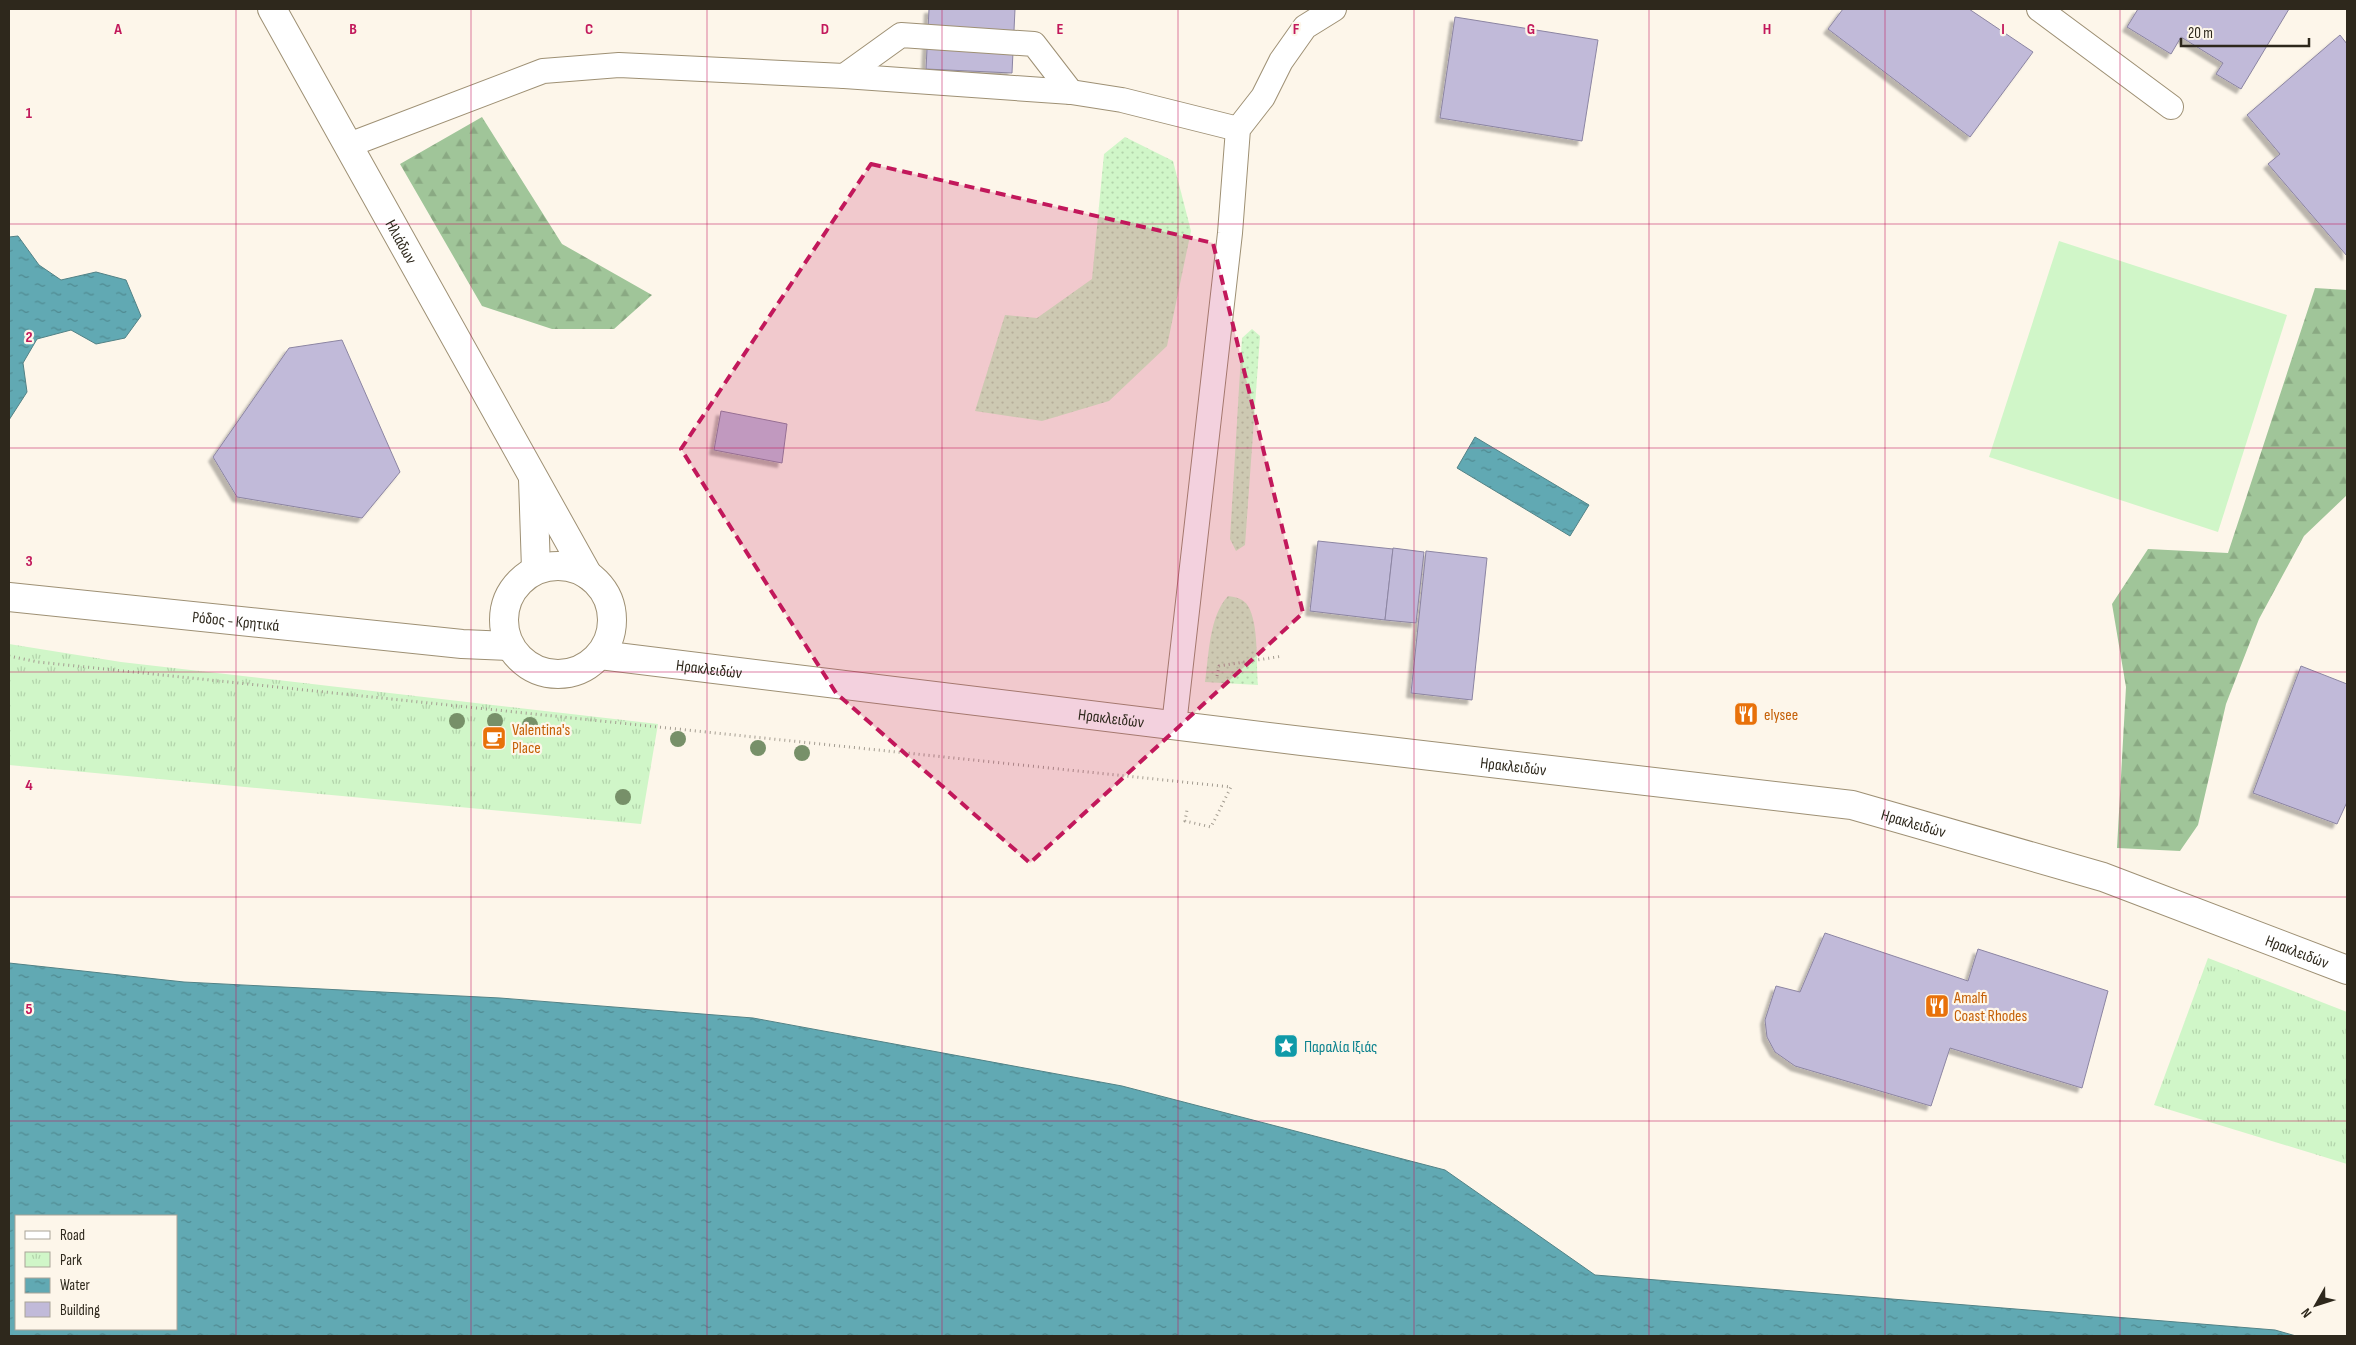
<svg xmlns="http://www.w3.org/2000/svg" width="2356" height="1345" font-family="'Sofia Sans Condensed',sans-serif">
<defs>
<pattern id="grass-dots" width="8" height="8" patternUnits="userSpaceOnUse" patternTransform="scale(1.25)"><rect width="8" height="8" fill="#d0f6c8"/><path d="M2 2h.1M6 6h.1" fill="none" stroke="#b3d3ab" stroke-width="1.8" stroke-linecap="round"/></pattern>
<pattern id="forest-firs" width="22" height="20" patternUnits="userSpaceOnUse" patternTransform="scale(1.25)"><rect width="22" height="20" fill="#a0c599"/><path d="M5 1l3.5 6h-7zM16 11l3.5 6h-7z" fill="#8aa983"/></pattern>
<pattern id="park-tufts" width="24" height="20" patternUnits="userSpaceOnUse" patternTransform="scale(1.25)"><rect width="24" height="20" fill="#d0f6c8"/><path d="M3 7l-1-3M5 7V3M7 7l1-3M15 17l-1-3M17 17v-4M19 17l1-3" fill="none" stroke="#b3d3ab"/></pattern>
<pattern id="water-ripples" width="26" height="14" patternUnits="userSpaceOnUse" patternTransform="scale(1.25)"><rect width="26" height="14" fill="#61a9b3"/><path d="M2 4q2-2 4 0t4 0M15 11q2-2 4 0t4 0" fill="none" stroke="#508a91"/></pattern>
<filter id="shadow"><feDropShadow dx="-4.5" dy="4.5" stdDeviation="1" flood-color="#0004"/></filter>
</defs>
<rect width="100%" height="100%" fill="#fdf6ea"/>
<!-- grass -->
<g fill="url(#grass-dots)">
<path d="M1125 137 1173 161 1191 231 1167 346 1109 401 1042 421 975 411 1005 315 1037 318 1092 279 1104 154Z"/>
<path d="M1252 329 1260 336 1245 545 1236 551 1230 539 1242 338Z"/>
<path d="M1228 596C1236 597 1244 599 1248 606 1259 624 1256 664 1258 685L1205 682C1209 654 1209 617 1228 596Z"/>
</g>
<!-- forest -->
<g fill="url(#forest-firs)">
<path d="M482 117 562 244 652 295 614 329H552L482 306 400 164Z"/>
<path d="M2315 288 2347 290V495L2304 536 2259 619 2226 704 2198 825 2180 851 2117 848 2126 687 2112 604 2148 549 2228 553Z"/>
</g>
<!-- park -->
<g fill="url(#park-tufts)">
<path d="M9 644 121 662 658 724 641 824 9 765Z"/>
<path d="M2208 958 2347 1012V1164L2154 1105Z"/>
</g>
<!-- pitch -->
<path fill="#d0f6c8" d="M2059 241 2287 315 2218 532 1989 457Z"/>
<!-- water -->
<g fill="url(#water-ripples)" stroke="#528286" fill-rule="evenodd">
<path d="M18 236 39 265 61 280 96 272 126 280 141 316 125 338 96 344 71 330 37 339 23 363 27 392 9 420V237Z"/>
<path d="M1475 437 1589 505 1570 536 1457 468Z"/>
<path d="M9 963 184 982 500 998 753 1018 1122 1086 1445 1170 1595 1275 2275 1330 2296 1336H9ZM16 1216H176V1329H16Z"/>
</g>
<!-- building -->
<g fill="#c1bad9" stroke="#8c85a2" filter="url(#shadow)">
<path d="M929 9H1015L1012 73 926 69Z"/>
<path d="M1843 9H1969L2033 52 1970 137 1828 29Z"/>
<path d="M2138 9H2289L2241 89 2216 74 2223 63 2181 37 2171 54 2127 27Z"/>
<path d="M1455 17 1598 40 1582 141 1440 118Z"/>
<path d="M2340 35 2347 44V256L2268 164 2280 154 2247 115Z"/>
<path d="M342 340 400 472 362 518 237 497 213 457 289 348Z"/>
<path d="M721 411 787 424 782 463 714 450Z"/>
<path d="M1318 541 1393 549 1385 620 1310 611Z"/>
<path d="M1393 548 1424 552 1416 623 1385 620Z"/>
<path d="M1426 551 1487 558 1472 700 1411 693Z"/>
<path d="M2301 666 2347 684V802L2337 824 2253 793Z"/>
<path d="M1825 933 1968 981 1978 949 2108 991 2082 1088 1950 1048 1931 1106 1795 1066 1775 1052 1767 1037 1765 1020 1776 986 1800 992Z"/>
</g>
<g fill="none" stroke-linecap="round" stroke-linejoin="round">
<defs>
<g id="lane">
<path d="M2039 9 2171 107"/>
<path d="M844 76 901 35 1034 44 1071 92"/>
<path d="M349 145 543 71 619 65 844 76 1071 92 1122 100 1238 129"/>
<path d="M1174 725 1230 233 1238 129 1263 97 1281 61 1305 27 1334 9"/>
</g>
<g id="secondary">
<path id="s1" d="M272 9 588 575"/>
<path d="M533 479 536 569"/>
<circle cx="558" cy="620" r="54"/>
<path id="s2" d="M9 597 462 644 509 646"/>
<path id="s3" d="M600 655 1302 741 1852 805 2103 877 2347 970"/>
</g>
</defs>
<!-- lane casing -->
<use href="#lane" stroke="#9e9074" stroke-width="26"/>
<!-- secondary casing -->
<use href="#secondary" stroke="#9e9074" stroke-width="30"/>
<!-- path -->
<g stroke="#a39c90" stroke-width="3" stroke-dasharray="1 4" stroke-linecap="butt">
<path d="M9 656 38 662 1231 787 1211 827 1185 821 1187 810"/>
<path d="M1217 676 1219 666 1283 656"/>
</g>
<!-- lane -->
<use href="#lane" stroke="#fff" stroke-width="24"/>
<!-- secondary -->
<use href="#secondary" stroke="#fff" stroke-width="28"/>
</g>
<!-- trees -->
<g fill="#779069">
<circle cx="457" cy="721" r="8"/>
<circle cx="495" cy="721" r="8"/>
<circle cx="530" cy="725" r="8"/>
<circle cx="678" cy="739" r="8"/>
<circle cx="758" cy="748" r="8"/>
<circle cx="802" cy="753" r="8"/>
<circle cx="623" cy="797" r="8"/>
</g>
<!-- marked area -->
<path fill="#c2185b" fill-opacity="0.2" stroke="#c2185b" stroke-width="4" stroke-dasharray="10 6" stroke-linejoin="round" d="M871 164 1213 243 1303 613 1030 863 836 693 681 449Z"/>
<!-- grid -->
<path fill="none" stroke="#c2185b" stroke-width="1" stroke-opacity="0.55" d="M236 9V1336M471 9V1336M707 9V1336M942 9V1336M1178 9V1336M1414 9V1336M1649 9V1336M1885 9V1336M2120 9V1336M9 224H2347M9 448H2347M9 672H2347M9 897H2347M9 1121H2347"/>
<!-- icons -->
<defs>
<symbol id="restaurant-square" viewBox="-11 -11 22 22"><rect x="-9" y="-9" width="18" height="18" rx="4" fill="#e8710a" stroke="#fdf6ea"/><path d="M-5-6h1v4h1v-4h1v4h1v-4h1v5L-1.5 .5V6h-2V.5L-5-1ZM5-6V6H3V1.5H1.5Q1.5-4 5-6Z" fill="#fff"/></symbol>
<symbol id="cafe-square" viewBox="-11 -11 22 22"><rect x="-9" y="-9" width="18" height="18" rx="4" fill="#e8710a" stroke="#fdf6ea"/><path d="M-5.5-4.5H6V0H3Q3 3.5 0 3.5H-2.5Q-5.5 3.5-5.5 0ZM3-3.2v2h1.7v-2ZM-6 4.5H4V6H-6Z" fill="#fff"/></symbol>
<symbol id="sight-square" viewBox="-11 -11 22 22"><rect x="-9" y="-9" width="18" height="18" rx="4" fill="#0f9aa8" stroke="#fdf6ea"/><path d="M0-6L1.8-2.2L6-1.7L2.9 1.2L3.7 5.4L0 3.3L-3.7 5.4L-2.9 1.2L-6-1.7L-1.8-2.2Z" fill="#fff"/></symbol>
</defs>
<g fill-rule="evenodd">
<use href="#restaurant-square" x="1732" y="700" width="28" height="28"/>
<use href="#cafe-square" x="480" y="724" width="28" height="28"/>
<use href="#restaurant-square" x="1923" y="992" width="28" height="28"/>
<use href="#sight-square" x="1272" y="1032" width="28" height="28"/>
</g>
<g text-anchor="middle" stroke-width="4.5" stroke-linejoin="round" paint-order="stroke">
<!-- street labels -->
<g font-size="16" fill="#2e281c" stroke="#fdf6ea">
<text dy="6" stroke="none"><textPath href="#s1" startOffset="266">Ηλιάδων</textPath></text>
<text dy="6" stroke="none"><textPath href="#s2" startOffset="228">Ρόδος - Κρητικά</textPath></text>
<text dy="6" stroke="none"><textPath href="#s3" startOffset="110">Ηρακλειδών</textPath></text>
<text dy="6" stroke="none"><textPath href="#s3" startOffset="515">Ηρακλειδών</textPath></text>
<text dy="6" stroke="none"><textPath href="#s3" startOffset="920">Ηρακλειδών</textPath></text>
<text dy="6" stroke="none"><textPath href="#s3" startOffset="1325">Ηρακλειδών</textPath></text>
<text dy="6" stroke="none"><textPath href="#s3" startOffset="1730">Ηρακλειδών</textPath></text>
</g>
<!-- food labels -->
<g font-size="16" fill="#c56008" stroke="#fdf6ea" text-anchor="start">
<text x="1764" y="720">elysee</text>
<text x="512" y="735">Valentina's<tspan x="512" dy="18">Place</tspan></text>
<text x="1954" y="1003">Amalfi<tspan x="1954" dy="18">Coast Rhodes</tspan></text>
</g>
<!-- culture labels -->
<g font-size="16" fill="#0d838f" stroke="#fdf6ea" text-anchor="start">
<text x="1304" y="1052">Παραλία Ιξιάς</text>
</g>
</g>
<g font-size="16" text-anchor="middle" font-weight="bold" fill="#c2185b" stroke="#fdf6ea" stroke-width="4.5" stroke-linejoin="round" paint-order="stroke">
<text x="118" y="34">A</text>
<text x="353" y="34">B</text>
<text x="589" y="34">C</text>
<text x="825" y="34">D</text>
<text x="1060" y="34">E</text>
<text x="1296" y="34">F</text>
<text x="1531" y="34">G</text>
<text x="1767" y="34">H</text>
<text x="2003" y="34">I</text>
<text x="29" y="118">1</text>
<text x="29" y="342">2</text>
<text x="29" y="566">3</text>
<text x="29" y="790">4</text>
<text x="29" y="1014">5</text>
</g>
<!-- border -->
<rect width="2356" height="1345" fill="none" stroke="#2e281c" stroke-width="20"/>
<!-- legend -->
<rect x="15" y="1215" width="162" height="115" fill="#fdf6ea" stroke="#aaa498"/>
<rect x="25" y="1231" width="25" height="8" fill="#ffffff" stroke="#aaa498"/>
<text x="60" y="1240" font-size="15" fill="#2e281c">Road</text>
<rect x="25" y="1252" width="25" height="15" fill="url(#park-tufts)" stroke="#aaa498"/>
<text x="60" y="1265" font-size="15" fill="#2e281c">Park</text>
<rect x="25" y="1278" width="25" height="15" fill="url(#water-ripples)" stroke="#aaa498"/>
<text x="60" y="1290" font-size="15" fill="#2e281c">Water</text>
<rect x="25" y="1302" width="25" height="15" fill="#c1bad9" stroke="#aaa498"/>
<text x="60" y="1315" font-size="15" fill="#2e281c">Building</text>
<!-- north arrow -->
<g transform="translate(2316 1305) rotate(231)" stroke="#fdf6ea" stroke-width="4" paint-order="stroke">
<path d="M0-4L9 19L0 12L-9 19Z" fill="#2e281c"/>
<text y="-8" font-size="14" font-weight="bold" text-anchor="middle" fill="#2e281c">N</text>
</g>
<!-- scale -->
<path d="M2181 38v8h128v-8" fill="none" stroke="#2e281c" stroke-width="2.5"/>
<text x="2188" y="38" font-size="15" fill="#2e281c" stroke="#fdf6ea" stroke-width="4" paint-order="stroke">20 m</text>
</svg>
